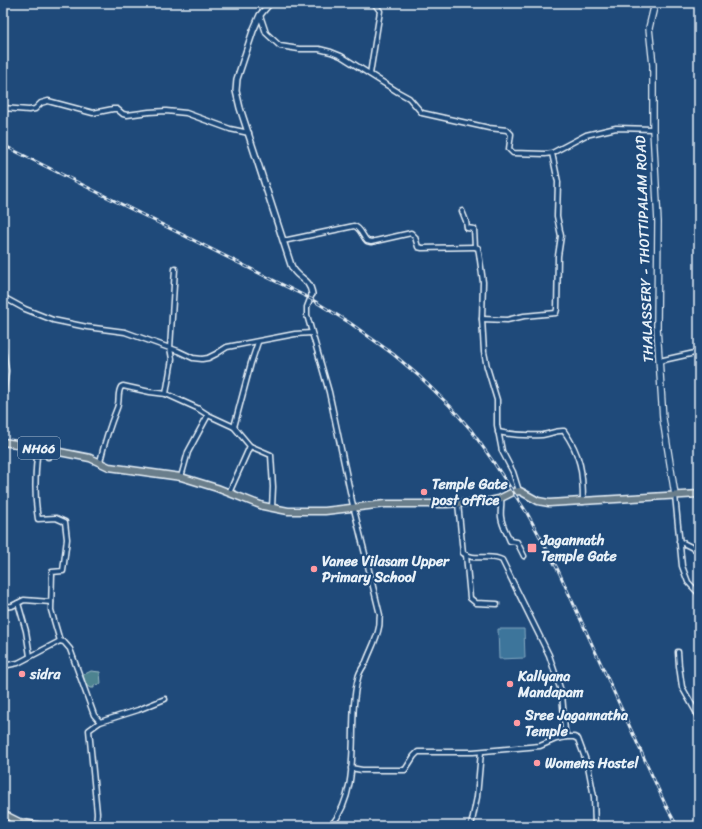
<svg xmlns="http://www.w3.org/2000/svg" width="702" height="829" font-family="Sriracha,sans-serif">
<rect width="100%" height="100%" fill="#1f4a7a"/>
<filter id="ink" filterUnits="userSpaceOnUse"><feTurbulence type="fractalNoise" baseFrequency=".025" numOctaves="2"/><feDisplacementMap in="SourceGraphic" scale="8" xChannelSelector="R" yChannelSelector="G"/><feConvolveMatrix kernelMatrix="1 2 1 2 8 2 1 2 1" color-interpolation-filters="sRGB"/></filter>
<g filter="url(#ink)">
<!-- green -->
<path fill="#4e8390" stroke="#9bbac4" d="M91 671 100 672 101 684 94 685V688H90L86 685 83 675Z"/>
<!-- water -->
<path fill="#3e759b" stroke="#82a7c0" d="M498 629H524L525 658 499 659Z"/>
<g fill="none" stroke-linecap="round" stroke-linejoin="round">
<defs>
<g id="minor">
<path d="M260 15 266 33 280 46 299 49H319L331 52 341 56 398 92 409 98 422 113 489 128 507 130 511 134 509 149 513 153 545 154 552 153 586 135 616 128 653 129"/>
<path d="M370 74 380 11 374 3"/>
<path d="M3 108 29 110 35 109 41 103 48 101 93 113 113 109H117L123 114 127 115 149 112 166 111 186 113 230 129 249 133"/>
<path d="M462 211 466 221 467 228 474 229 475 247 478 248 479 253 483 282 482 319 484 352 487 367 497 400V425L502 451 513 472 519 491"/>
<path d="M283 241 354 226C361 228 362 236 367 241L371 242 411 233 415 237 418 247 422 248 475 247"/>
<path d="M312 294 307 307V315L329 392 352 501 380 615C379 619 380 624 379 627 377 639 370 651 366 662 363 667 359 672 358 678 346 725 364 786 331 826"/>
<path d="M3 297 25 309 53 320 87 327 125 332 178 351 193 358 202 359 208 358 216 354 227 347 295 334 311 333"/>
<path d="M482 319 507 320 524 316 556 313 557 309 558 256 561 236 557 216 558 182 552 153"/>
<path d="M3 348 6 371 3 399"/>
<path d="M659 361 699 352"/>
<path d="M166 394 172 359 170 348 175 269"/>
<path d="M234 427 251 363 258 342"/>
<path d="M498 432C513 435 527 436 542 435 549 434 558 430 564 431 581 455 583 473 583 502"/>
<path d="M38 448C35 472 34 495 38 519L56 518 65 522 67 539 63 571 52 572 51 610 60 641"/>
<path d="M48 457V450"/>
<path d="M100 462C104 444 110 425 117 408 120 401 117 393 121 387L123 386 150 392 166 394 197 408 208 415 234 427 250 446 271 455 273 487 272 508"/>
<path d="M181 477 188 452 208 415"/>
<path d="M229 493 250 446"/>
<path d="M675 495 682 566 688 582 699 594"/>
<path d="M501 498C502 505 500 511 501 517 502 526 507 533 510 541L517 542 524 556"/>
<path d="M458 503 463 553C474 562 490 553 502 560L549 655 562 694 565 731 567 737H574L578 739 588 766 594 797 595 826"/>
<path d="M679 541 699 551"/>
<path d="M466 555 470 598 476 603 497 604"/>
<path d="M18 603 26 631 30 656"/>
<path d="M3 607 12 606 24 600 51 602"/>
<path d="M678 652 679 666 682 687 699 717"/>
<path d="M3 666 18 663 60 641 64 642 70 649 94 715 100 722 138 710 165 699"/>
<path d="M351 768 362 770H405L414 756 418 752H473L540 746 556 739 567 737"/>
<path d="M96 826 97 813 89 730 100 722"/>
<path d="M471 826 477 797 481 752"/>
</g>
<path id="tertiary" d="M270 3 260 15 253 31 237 79 236 91 240 108 291 265C297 280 309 276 312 294"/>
<path id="secondary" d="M655 3 649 28 653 65V129L658 222 657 328 663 419 675 495"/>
<g id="primary">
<path d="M3 442 29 446 90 458 109 467 181 477 217 488 263 506 288 511H325L385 504H447L490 501 499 499 513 492 520 491 538 501 549 503 699 494"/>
<path d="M3 814 19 822 41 826"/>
</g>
</defs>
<!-- minor casing -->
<use href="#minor" stroke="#e8f1f8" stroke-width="7"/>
<!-- tertiary casing -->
<use href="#tertiary" stroke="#e8f1f8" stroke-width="8"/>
<!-- secondary casing -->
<use href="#secondary" stroke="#e8f1f8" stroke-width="8"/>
<!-- primary casing -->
<use href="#primary" stroke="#e8f1f8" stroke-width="9"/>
<!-- minor -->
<use href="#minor" stroke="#1f4a7a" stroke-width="4"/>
<!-- tertiary -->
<use href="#tertiary" stroke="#1f4a7a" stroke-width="5"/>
<!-- secondary -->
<use href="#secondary" stroke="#1f4a7a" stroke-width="5.5"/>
<!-- primary -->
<use href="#primary" stroke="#6b7e8b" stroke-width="6"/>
<defs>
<path id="rail" d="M3 145 311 299 350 323 393 354 419 376 450 406 471 430 492 460 527 513 558 570 666 806 677 826"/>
</defs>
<!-- rail casing -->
<use href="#rail" stroke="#e8f1f8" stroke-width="3"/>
<!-- rail -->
<use href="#rail" stroke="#1f4a7a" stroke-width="1.5" stroke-dasharray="4.5" stroke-linecap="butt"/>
</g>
</g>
<!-- markers -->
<g fill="#ff9aa2" stroke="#1f4a7a" stroke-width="1.5">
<circle cx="424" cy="492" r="4"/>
<rect x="527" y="543" width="10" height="10" rx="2"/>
<circle cx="314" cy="569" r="4"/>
<circle cx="22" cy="674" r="4"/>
<circle cx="510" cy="684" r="4"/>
<circle cx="517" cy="723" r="4"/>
<circle cx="537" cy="763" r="4"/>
</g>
<g text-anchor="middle" stroke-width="4" stroke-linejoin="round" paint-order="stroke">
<!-- shield labels -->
<rect fill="#1f4a7a" stroke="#acbfd2" stroke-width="1" x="18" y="437" width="42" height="22" rx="3"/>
<g font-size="13" font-weight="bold" fill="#e8f1f8">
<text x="39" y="453">NH66</text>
</g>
<!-- street labels -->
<g font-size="14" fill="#e8f1f8" stroke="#1f4a7a">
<text transform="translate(644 249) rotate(-92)" y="5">THALASSERY - THOTTIPALAM ROAD</text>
</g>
<!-- poi labels -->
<g font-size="14" font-weight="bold" fill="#e8f1f8" stroke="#1f4a7a" text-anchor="start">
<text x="432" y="489">Temple Gate<tspan x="432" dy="16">post office</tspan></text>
<text x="541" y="545">Jagannath<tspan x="541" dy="16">Temple Gate</tspan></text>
<text x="322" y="566">Vanee Vilasam Upper<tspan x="322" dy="16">Primary School</tspan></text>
<text x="30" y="679">sidra</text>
<text x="518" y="681">Kallyana<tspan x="518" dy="16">Mandapam</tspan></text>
<text x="525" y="720">Sree Jagannatha<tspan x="525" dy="16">Temple</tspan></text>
<text x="545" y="768">Womens Hostel</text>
</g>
</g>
<!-- margin -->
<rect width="702" height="829" fill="none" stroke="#1f4a7a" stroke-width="16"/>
<rect x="8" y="8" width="686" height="813" fill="none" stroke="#e8f1f8" stroke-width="1.5" filter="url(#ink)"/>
</svg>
